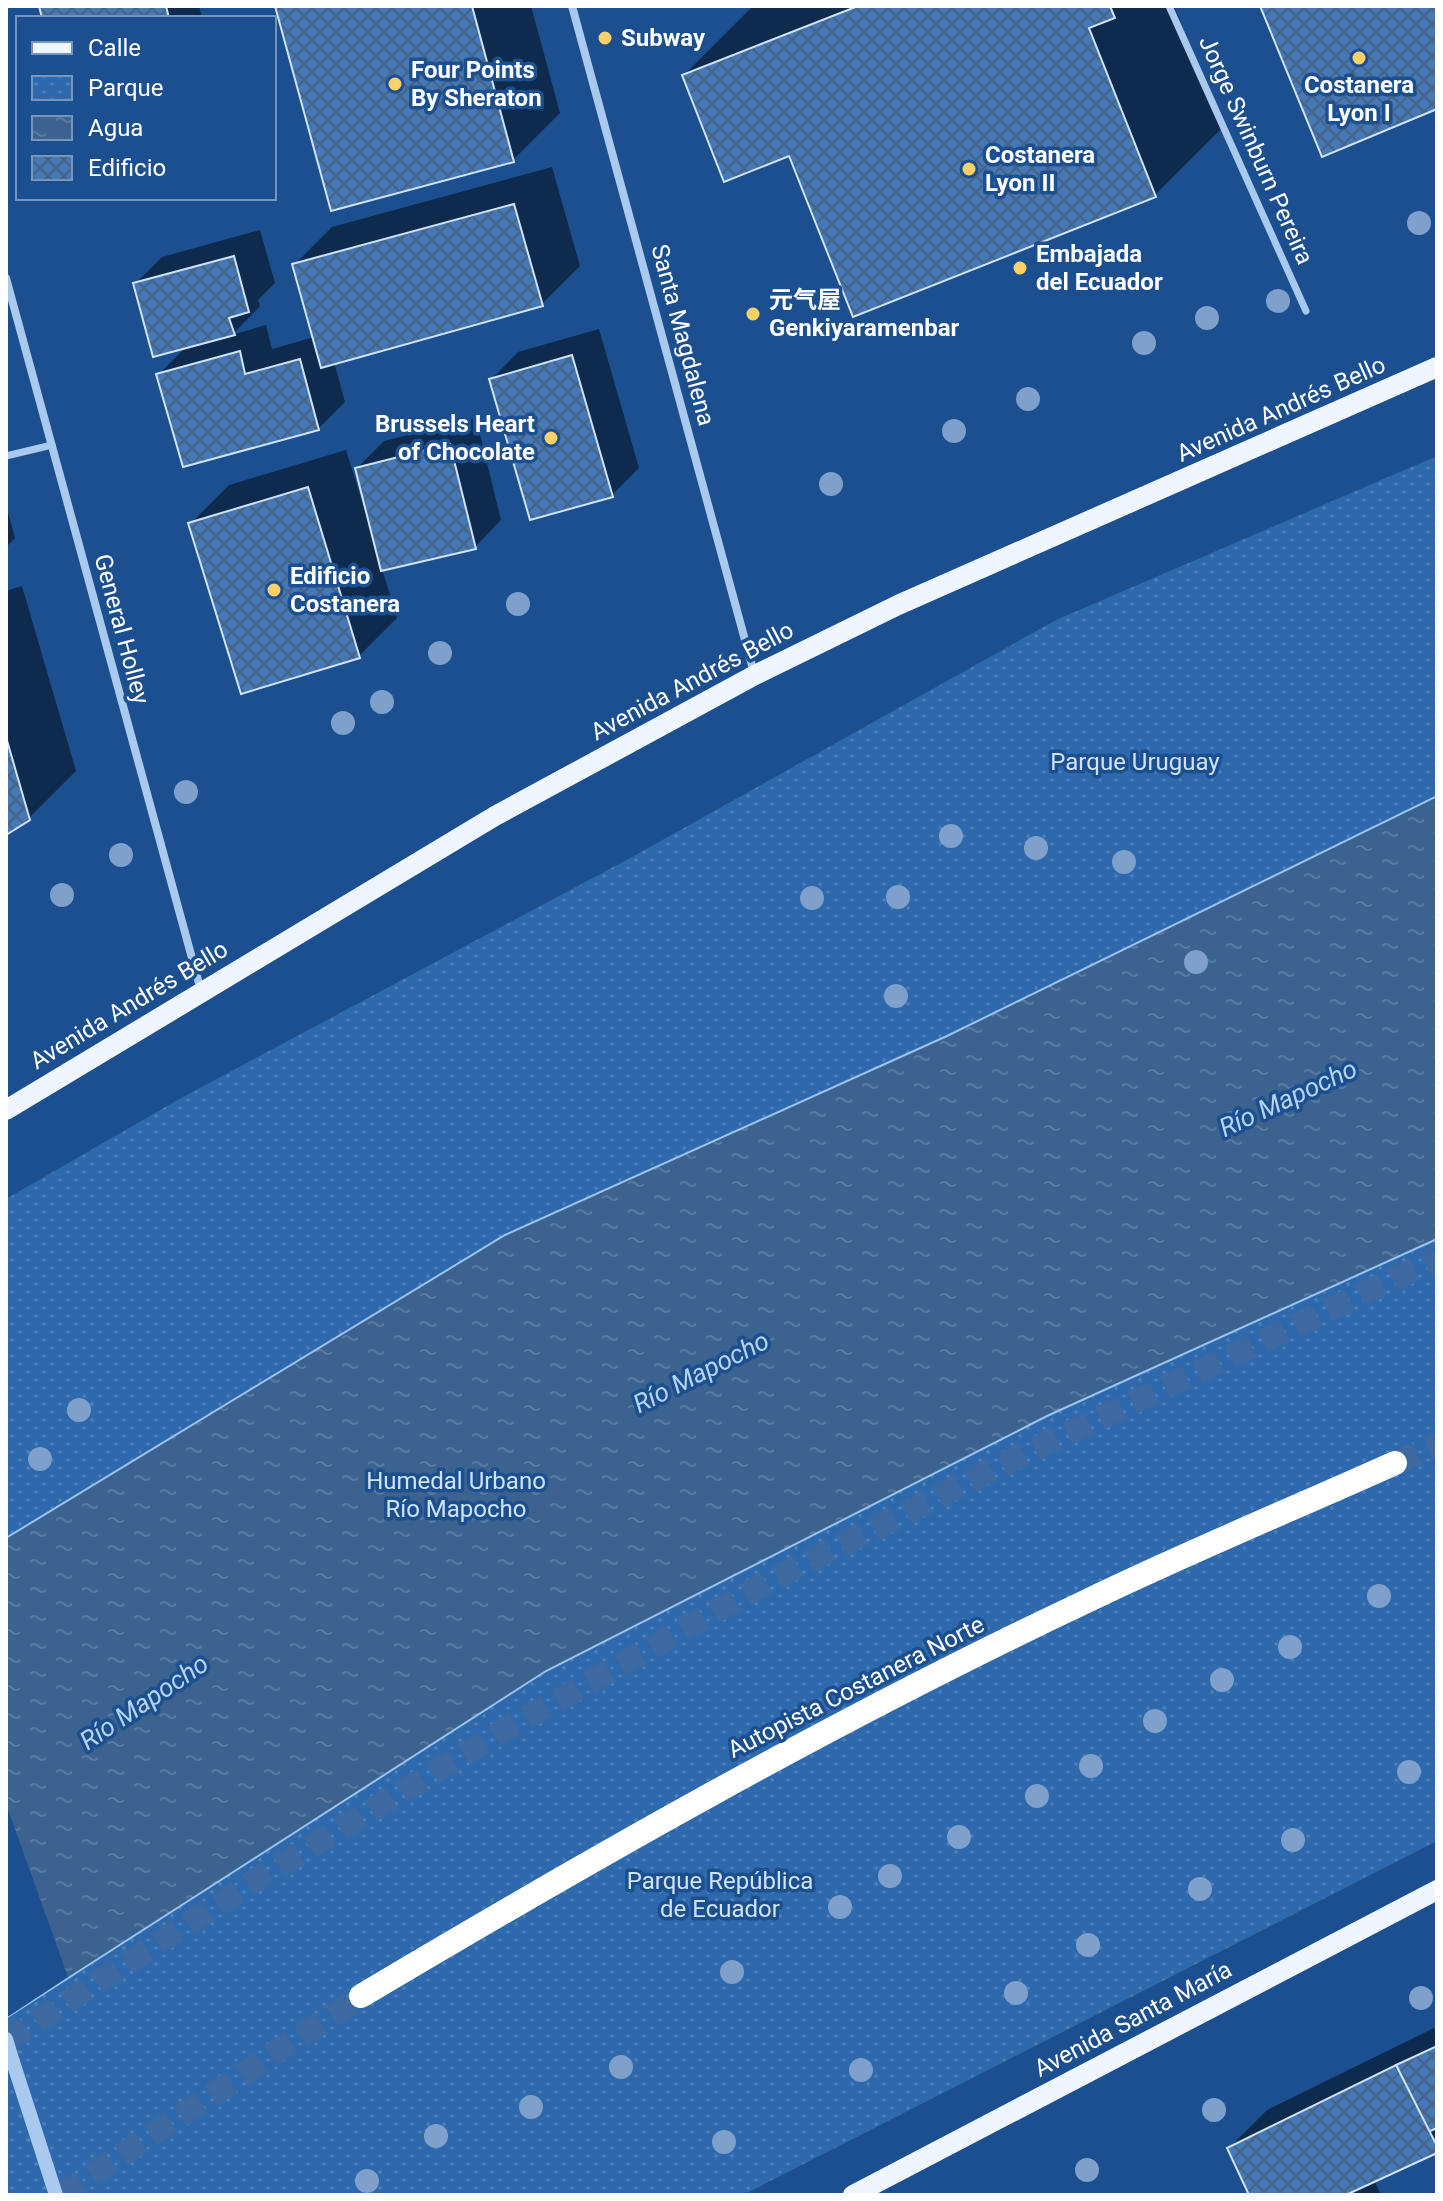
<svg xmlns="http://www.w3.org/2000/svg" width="1443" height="2201" font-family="Roboto,'Noto Sans SC',sans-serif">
<defs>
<pattern id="park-dots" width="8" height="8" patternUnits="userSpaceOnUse" patternTransform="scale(2)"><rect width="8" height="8" fill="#2e69ad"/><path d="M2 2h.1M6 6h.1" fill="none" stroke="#4d80b9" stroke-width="1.8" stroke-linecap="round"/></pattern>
<pattern id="water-ripples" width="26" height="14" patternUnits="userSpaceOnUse" patternTransform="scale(2)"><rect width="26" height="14" fill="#3c6290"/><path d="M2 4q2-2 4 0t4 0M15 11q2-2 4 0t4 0" fill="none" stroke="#597aa1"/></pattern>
<pattern id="building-cross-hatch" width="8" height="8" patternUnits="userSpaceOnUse" patternTransform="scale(2)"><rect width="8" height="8" fill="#4478b7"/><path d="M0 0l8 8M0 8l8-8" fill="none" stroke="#486282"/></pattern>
</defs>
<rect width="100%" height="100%" fill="#1b4f8f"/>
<!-- park -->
<g fill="url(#park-dots)">
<path d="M1437 456V796L947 1036 505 1235 6 1538V1199L181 1098 632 857 1056 620Z"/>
<path d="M1437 1239V1841L743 2195H6V2018L546 1671 1047 1416Z"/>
</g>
<!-- water -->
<path fill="url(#water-ripples)" stroke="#9cc4f0" stroke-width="2" d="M1437 796V1239L1047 1416 546 1671 6 2018V1538L505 1235 947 1036Z"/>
<!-- pier -->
<path fill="#1b4f8f" d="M6 1804 68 1977 6 2018Z"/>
<!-- shadow -->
<g fill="#0007">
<path d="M41 6H199L202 18H44Z"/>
<path d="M277 6H531L560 113 513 160Z"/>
<path d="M756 6H1174L1222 128 1155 195 790 154 684 75 751 8Z"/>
<path d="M552 167 580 266 542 304 334 362 345 402 318 429 159 374 187 346 135 284 162 257 260 230 275 283 258 300 260 306 232 335 266 325 272 349 314 337 294 265 332 227Z"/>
<path d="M599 329 639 468 612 495 492 379 518 352Z"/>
<path d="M476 418 501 520 475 547 382 569 397 618 359 656 191 523 229 485 346 450 364 508 367 507 357 468 384 441Z"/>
<path d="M6 505 15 538 6 547Z"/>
<path d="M22 586 76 771 29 818 6 832V591Z"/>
<path d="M1434 2028 1437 2033V2151L1374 2180 1381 2195H1251L1229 2148 1267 2110Z"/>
</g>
<!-- building -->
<g fill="url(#building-cross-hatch)" stroke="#cfe3fa" stroke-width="2">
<path d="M39 6H166L169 18H42Z"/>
<path d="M275 6H472L514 162 331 211Z"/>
<path d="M858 6H1110L1115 18 1089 28 1156 197 853 317 789 156 724 182 682 75Z"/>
<path d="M1260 6H1437V109L1322 157Z"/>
<path d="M514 204 543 306 321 368 292 264Z"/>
<path d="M234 256 249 312 229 318 235 335 153 357 133 283Z"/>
<path d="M240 351 245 374 300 359 319 430 183 467 156 374Z"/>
<path d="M572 355 613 497 530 520 489 379Z"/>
<path d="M450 444 476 549 381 571 355 468Z"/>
<path d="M308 487 360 658 241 694 188 523Z"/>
<path d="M6 737 30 820 6 835Z"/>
<path d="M1437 2046V2128L1428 2132 1396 2065Z"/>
<path d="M1396 2065 1437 2146V2153L1346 2195H1249L1227 2148Z"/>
</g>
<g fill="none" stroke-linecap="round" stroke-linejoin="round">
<!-- motorway-tunnel -->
<g stroke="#3d69a0" stroke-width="24" stroke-dasharray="24 12" stroke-linecap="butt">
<path d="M1395 1463 1437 1444"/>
<path d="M6 2041 259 1878 508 1728 773 1579 1026 1453 1437 1259"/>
<path d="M61 2195 361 1996"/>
</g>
<!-- pedestrian -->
<g stroke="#a9c9ee" stroke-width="7">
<path d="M1169 6 1306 311"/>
<path d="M6 456 52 445"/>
</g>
<!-- minor -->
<g stroke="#a9c9ee" stroke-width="8">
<path d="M572 6 754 673"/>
<path d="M6 278 201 991"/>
</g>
<!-- tertiary -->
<path stroke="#a9c9ee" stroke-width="14" d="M13 2062 56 2195"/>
<!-- primary -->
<g stroke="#f0f6ff" stroke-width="20">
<path d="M6 1110 495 816 755 675 898 605 1437 367"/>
<path d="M853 2195 1437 1890"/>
</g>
<!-- motorway -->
<path stroke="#fff" stroke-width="24" d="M361 1996C598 1855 837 1719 1087 1601 1188 1552 1293 1509 1395 1463"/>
<!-- tertiary-bridge -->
<path stroke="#a9c9ee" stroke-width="14" d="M6 2039 13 2062"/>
</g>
<!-- trees -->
<g fill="#7ea0ca">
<circle cx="1419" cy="223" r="12"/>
<circle cx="1278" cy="301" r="12"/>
<circle cx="1207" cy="318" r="12"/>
<circle cx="1144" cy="343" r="12"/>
<circle cx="1028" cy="399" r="12"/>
<circle cx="954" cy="431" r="12"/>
<circle cx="831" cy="484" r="12"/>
<circle cx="518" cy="604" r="12"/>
<circle cx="440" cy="653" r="12"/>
<circle cx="382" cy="702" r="12"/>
<circle cx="343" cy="723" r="12"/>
<circle cx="186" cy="792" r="12"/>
<circle cx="951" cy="836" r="12"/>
<circle cx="1036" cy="848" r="12"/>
<circle cx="121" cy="855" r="12"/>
<circle cx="1124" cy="862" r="12"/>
<circle cx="62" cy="895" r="12"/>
<circle cx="898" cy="897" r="12"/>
<circle cx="812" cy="898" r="12"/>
<circle cx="1196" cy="962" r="12"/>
<circle cx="896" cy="996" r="12"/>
<circle cx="79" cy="1410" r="12"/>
<circle cx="40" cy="1459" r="12"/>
<circle cx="1379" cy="1596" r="12"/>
<circle cx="1290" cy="1647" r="12"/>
<circle cx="1222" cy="1680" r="12"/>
<circle cx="1155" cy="1721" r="12"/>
<circle cx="1091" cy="1766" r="12"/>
<circle cx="1409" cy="1772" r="12"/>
<circle cx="1037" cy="1796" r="12"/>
<circle cx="959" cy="1837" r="12"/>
<circle cx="1293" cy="1840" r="12"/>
<circle cx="890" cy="1876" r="12"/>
<circle cx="1200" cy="1889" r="12"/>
<circle cx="840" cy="1907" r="12"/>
<circle cx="1088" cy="1945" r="12"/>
<circle cx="732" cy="1972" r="12"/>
<circle cx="1016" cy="1993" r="12"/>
<circle cx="1421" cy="1998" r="12"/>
<circle cx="621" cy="2067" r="12"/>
<circle cx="861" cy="2070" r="12"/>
<circle cx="531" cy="2107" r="12"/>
<circle cx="1214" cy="2110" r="12"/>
<circle cx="436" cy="2136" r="12"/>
<circle cx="724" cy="2142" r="12"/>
<circle cx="1087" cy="2170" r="12"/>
<circle cx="367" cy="2181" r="12"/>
</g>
<!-- markers -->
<g fill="#ffd166" stroke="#1b4f8f" stroke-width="3">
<circle cx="605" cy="38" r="8"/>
<circle cx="1359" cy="58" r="8"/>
<circle cx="395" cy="84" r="8"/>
<circle cx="969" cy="169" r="8"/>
<circle cx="1020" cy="268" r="8"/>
<circle cx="753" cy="314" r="8"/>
<circle cx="551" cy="438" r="8"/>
<circle cx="274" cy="590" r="8"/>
</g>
<g text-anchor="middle" stroke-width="7" stroke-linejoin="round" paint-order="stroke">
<!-- poi labels -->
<g font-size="24" font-weight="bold" fill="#fff" stroke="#1b4f8f" text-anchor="start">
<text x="621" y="46">Subway</text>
<text x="411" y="78">Four Points<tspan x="411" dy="28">By Sheraton</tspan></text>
<text x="1359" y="93" text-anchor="middle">Costanera<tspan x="1359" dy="28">Lyon I</tspan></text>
<text x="985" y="163">Costanera<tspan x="985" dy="28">Lyon II</tspan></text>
<text x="1036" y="262">Embajada<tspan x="1036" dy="28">del Ecuador</tspan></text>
<text x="769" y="308">元气屋<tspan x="769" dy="28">Genkiyaramenbar</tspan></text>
<text x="535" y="432" text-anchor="end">Brussels Heart<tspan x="535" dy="28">of Chocolate</tspan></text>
<text x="290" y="584">Edificio<tspan x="290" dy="28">Costanera</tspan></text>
</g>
<!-- street labels -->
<g font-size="24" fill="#fff" stroke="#1b4f8f">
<text transform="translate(1256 150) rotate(66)" y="8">Jorge Swinburn Pereira</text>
<text transform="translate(683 335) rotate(75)" y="8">Santa Magdalena</text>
<text transform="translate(1281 409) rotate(-24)" y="8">Avenida Andrés Bello</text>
<text transform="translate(122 629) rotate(75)" y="8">General Holley</text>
<text transform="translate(692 681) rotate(-28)" y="8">Avenida Andrés Bello</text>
<text transform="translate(129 1005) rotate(-31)" y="8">Avenida Andrés Bello</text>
<text transform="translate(856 1687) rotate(-27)" y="8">Autopista Costanera Norte</text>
<text transform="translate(1133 2019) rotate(-28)" y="8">Avenida Santa María</text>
</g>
<!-- park labels -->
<g font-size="24" fill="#cfe3fa" stroke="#1b4f8f">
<text x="1135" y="770">Parque Uruguay</text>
<text x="456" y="1489">Humedal Urbano<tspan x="456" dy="28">Río Mapocho</tspan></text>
<text x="720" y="1889">Parque República<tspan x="720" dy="28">de Ecuador</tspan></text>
</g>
<!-- water labels -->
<g font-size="26" font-style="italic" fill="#b5d3f5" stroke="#1b4f8f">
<text transform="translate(1288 1098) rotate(-25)" y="9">Río Mapocho</text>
<text transform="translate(701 1372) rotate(-27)" y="9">Río Mapocho</text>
<text transform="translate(144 1702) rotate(-34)" y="9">Río Mapocho</text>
</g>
</g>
<!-- border -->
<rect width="1443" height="2201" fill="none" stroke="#ffffff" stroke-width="16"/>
<!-- legend -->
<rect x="16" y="16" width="260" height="184" fill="#1b4f8f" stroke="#7695bc" stroke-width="2"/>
<rect x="32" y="42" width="40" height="12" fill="#f0f6ff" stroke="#7695bc" stroke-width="2"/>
<text x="88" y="56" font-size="24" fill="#ffffff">Calle</text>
<rect x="32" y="76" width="40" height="24" fill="url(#park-dots)" stroke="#7695bc" stroke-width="2"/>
<text x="88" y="96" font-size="24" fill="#ffffff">Parque</text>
<rect x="32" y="116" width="40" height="24" fill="url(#water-ripples)" stroke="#7695bc" stroke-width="2"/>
<text x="88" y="136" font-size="24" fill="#ffffff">Agua</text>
<rect x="32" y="156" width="40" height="24" fill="url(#building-cross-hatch)" stroke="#7695bc" stroke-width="2"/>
<text x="88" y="176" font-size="24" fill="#ffffff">Edificio</text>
</svg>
